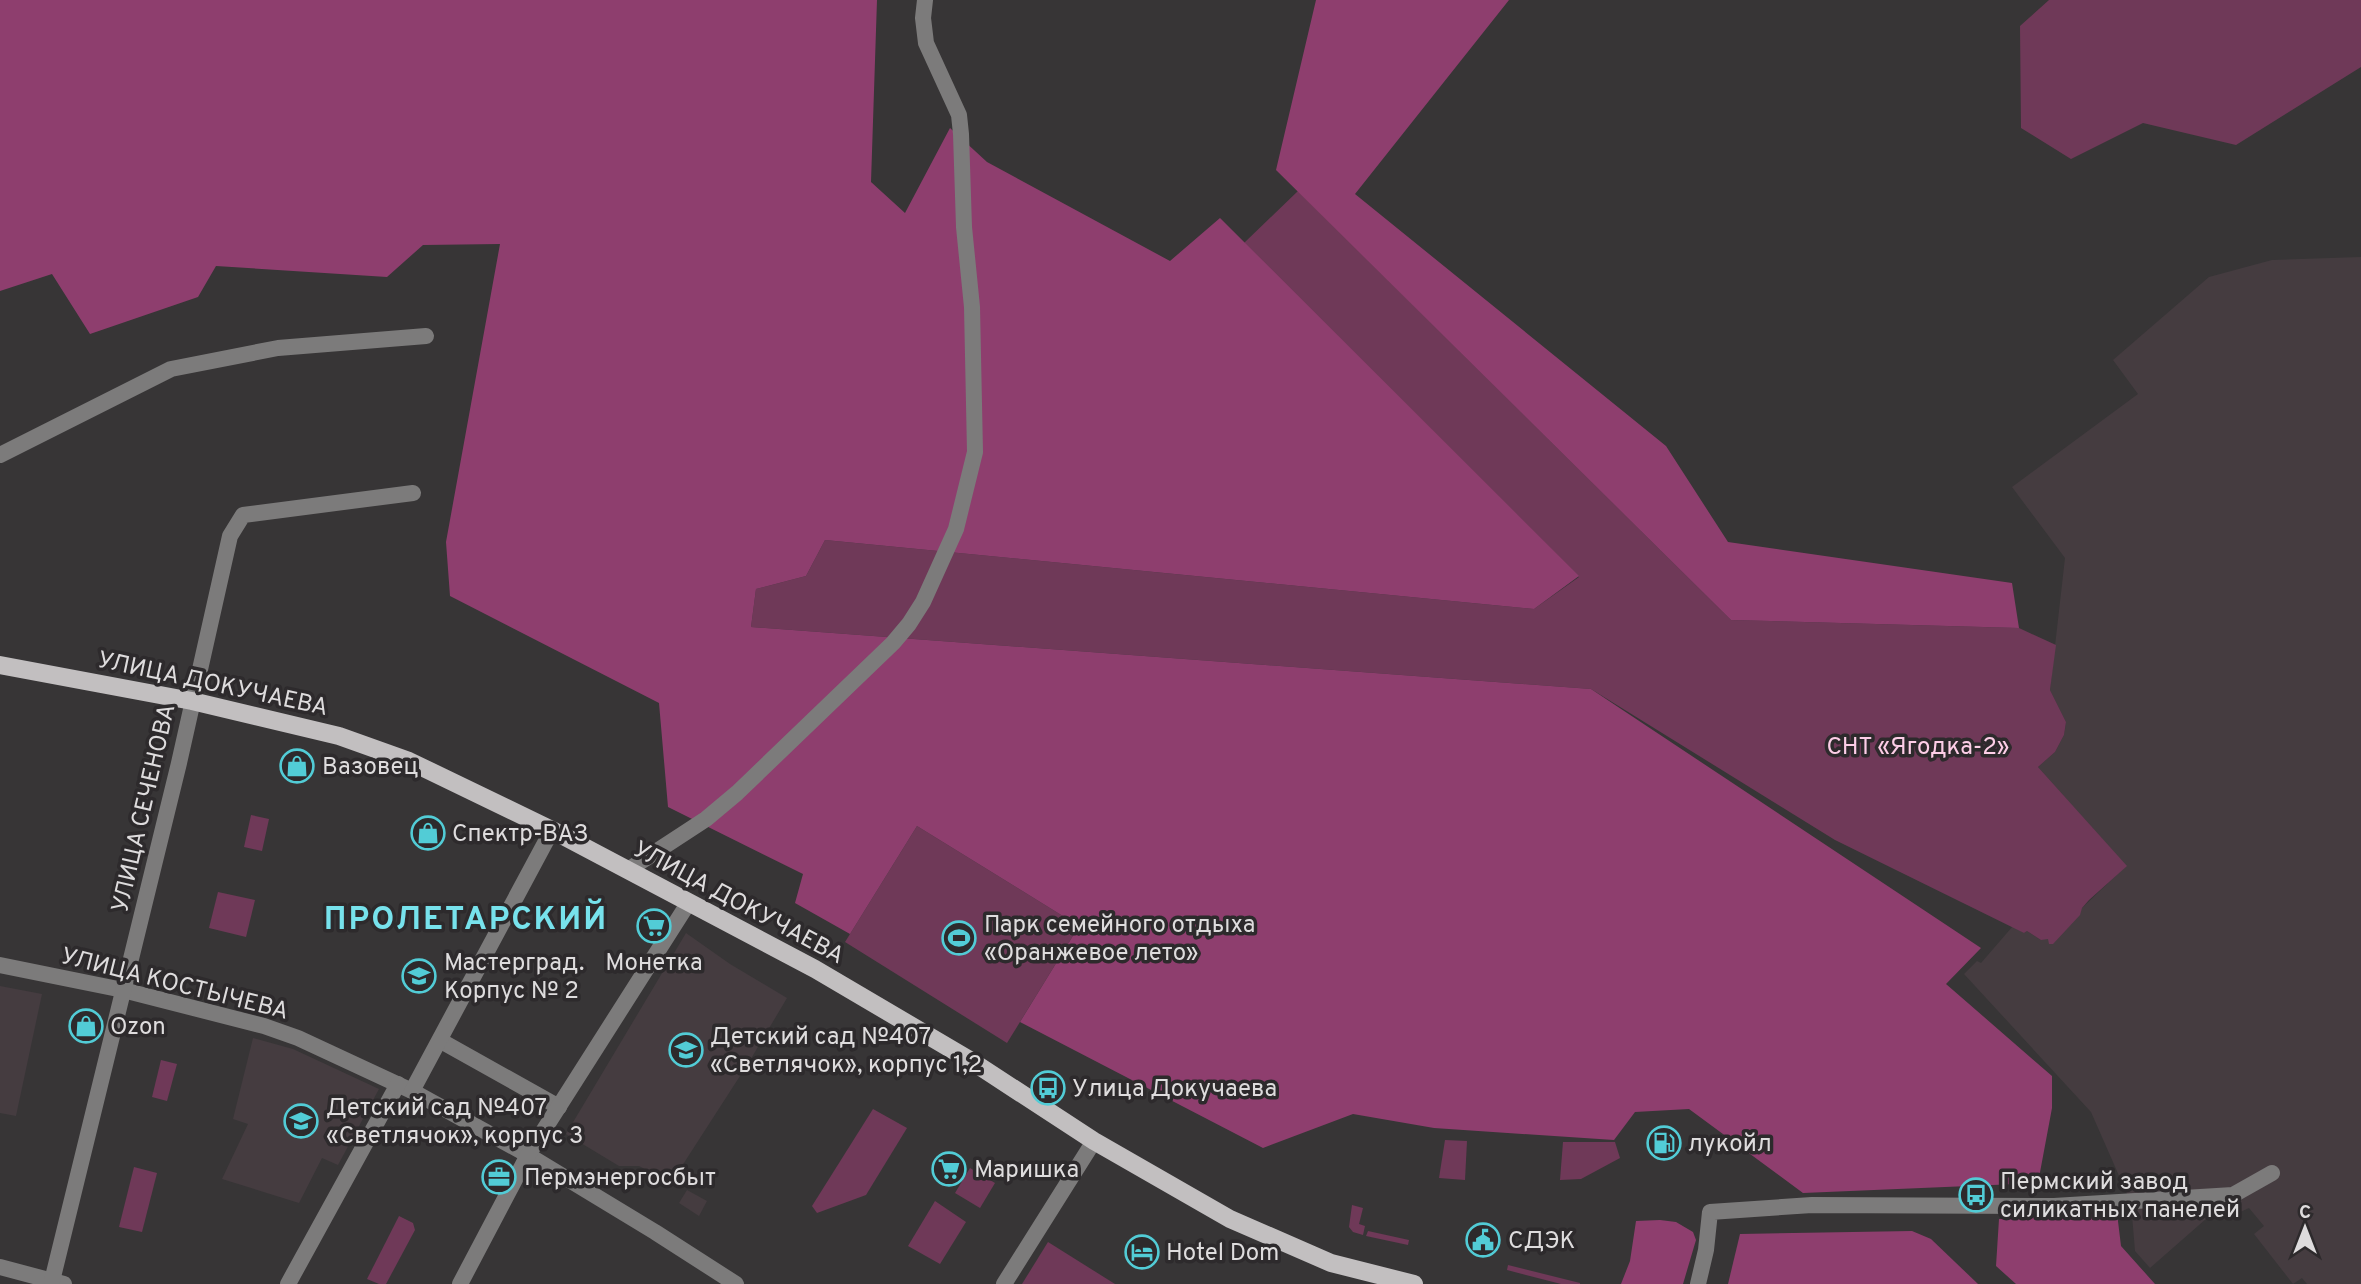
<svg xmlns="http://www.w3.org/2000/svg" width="2361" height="1284" font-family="Overpass,sans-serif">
<rect width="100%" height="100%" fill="#373536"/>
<!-- built -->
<g fill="#453c40">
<path d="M2361 257V1284H2307L2302 1278 2293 1284 2254 1234 2264 1226 2249 1208 2223 1220 2215 1211 2150 1268 2135 1251 2131 1203 2091 1112 1964 974 1977 961 1981 963 2013 926 2024 933 2027 931 2041 940 2082 908 2126 866 2038 767 2055 752 2064 735 2066 722 2050 690 2065 558 2012 487 2138 394 2113 360 2209 277 2272 260Z"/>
<path d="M686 933 730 964 787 998 749 1062 671 1183 639 1166H619L566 1134Z"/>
<path d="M0 986 42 994 16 1116 0 1113Z"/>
<path d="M253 1038 293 1049 379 1089 338 1165 322 1158 299 1203 222 1179 248 1124 233 1119Z"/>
<path d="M687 1190 707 1201 699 1216 679 1203Z"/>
</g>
<!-- green -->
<g fill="#6f3958">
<path d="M2049 0H2361V67L2236 145 2143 123 2071 159 2021 128 2020 26Z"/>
<path d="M1298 191 1731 620 2019 628 2056 645 2050 690 2066 722 2064 735 2055 752 2038 767 2127 866 2089 900 2082 908 2080 915 2053 944H2049L2048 939 2041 940 2027 931 2024 933 1835 840 1591 689 751 627 756 589 806 576 825 540 1534 609 1579 577 1244 243Z"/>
<path d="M251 815 269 819 262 851 244 847Z"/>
<path d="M917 826 1079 926 1007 1043 845 942Z"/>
<path d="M218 892 255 900 246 937 209 928Z"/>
<path d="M161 1060 177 1064 167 1101 152 1097Z"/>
<path d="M873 1109 907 1128 866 1195 817 1213 812 1206Z"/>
<path d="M1445 1140 1467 1141 1465 1180 1439 1178Z"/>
<path d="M1563 1142H1615L1620 1158 1581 1179 1560 1180Z"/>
<path d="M134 1167 157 1173 142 1232 119 1227Z"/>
<path d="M970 1168 995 1183 980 1208 955 1193Z"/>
<path d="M935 1201 966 1222 940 1264 908 1246Z"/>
<path d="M1352 1205 1363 1208 1359 1224 1365 1226 1363 1235 1353 1232 1349 1227Z"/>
<path d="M399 1216 413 1223 415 1230 386 1284H379L367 1279Z"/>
<path d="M1368 1231 1409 1240 1408 1245 1366 1236Z"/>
<path d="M1048 1242 1115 1284H1022Z"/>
<path d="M1508 1265 1580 1283V1284H1561L1507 1270Z"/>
</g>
<!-- forest -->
<g fill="#8e3e6e">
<path d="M0 0H877L871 182 905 213 950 128 987 162 1170 261 1220 218 1579 576 1534 609 825 540 806 576 756 589 751 627 1591 689 1981 948 1946 984 2052 1076V1108L2038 1183 1803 1193 1689 1109 1635 1112 1614 1140 1434 1128 1353 1114 1263 1148 1020 1022 1079 926 917 826 850 934 795 903 803 874 668 807 659 703 450 596 446 542 500 244 423 245 387 277 216 266 198 297 90 334 52 274 0 291Z"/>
<path d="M1316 0H1509L1355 194 1666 446 1728 542 2012 583 2019 628 1731 620 1276 170Z"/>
<path d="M2117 1213 2121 1246 2155 1284H2016L1996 1266 1999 1219Z"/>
<path d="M1660 1220 1676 1222 1693 1232 1696 1240 1683 1284H1621L1630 1261 1636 1221Z"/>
<path d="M1912 1231 1931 1239 1978 1284H1728L1740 1234Z"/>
</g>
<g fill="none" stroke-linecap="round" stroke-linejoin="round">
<!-- minor -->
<g stroke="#7c7b7b" stroke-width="16">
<path d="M0 455 171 369 278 348 426 336"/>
<path d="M628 870 706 819 737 793 893 643 909 624 923 602 956 529 975 452 972 307 964 227 961 134 959 115 926 43 923 18 925 0"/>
<path d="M0 965 123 990 264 1026 298 1038 412 1091 528 1155 655 1232 736 1284"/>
<path d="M441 1041 559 1107"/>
<path d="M412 1091 552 830"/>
<path d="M0 1267 64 1284"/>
<path d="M52 1281 179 763 230 536 243 515 413 493"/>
<path d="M288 1284 398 1084"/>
<path d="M460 1284 528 1155 689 902"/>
<path d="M1004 1284 1094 1141"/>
<path d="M1698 1284 1706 1250 1710 1212 1812 1205 2054 1206 2233 1195 2272 1173"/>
</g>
<!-- major -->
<path stroke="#c2bfc0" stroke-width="18" d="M0 665 192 701 339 736 409 761 552 830 815 969 973 1062 1094 1141 1230 1219 1331 1263 1414 1284"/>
</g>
<!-- icons -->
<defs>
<symbol id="shop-ring" viewBox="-11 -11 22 22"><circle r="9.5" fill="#2d2a2c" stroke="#52ccd6" stroke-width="1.5"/><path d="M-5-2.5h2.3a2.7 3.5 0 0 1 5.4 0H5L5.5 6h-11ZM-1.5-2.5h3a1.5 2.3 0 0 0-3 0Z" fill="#52ccd6"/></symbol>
<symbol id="supermarket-ring" viewBox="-11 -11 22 22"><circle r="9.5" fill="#2d2a2c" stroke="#52ccd6" stroke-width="1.5"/><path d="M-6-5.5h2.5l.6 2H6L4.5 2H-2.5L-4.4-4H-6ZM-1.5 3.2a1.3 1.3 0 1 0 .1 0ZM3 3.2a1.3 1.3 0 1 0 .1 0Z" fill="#52ccd6"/></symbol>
<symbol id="stadium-ring" viewBox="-11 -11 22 22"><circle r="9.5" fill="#2d2a2c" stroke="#52ccd6" stroke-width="1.5"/><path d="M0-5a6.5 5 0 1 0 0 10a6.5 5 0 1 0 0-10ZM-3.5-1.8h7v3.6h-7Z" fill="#52ccd6"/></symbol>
<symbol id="school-ring" viewBox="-11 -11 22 22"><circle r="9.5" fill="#2d2a2c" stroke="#52ccd6" stroke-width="1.5"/><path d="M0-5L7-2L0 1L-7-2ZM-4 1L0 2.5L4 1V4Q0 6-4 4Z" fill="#52ccd6"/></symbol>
<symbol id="bus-ring" viewBox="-11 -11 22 22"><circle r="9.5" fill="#2d2a2c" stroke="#52ccd6" stroke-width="1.5"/><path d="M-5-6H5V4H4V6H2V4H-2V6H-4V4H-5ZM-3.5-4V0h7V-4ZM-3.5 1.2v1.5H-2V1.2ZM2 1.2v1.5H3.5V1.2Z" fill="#52ccd6"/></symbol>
<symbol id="fuel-ring" viewBox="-11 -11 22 22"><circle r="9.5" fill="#2d2a2c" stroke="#52ccd6" stroke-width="1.5"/><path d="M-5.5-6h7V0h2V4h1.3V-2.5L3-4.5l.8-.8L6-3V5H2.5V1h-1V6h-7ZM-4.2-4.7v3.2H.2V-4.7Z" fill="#52ccd6"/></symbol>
<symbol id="office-ring" viewBox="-11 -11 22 22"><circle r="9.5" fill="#2d2a2c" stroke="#52ccd6" stroke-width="1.5"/><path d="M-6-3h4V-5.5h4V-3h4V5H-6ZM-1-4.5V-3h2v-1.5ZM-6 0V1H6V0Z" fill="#52ccd6"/></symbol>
<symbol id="civic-ring" viewBox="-11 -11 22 22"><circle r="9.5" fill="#2d2a2c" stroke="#52ccd6" stroke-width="1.5"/><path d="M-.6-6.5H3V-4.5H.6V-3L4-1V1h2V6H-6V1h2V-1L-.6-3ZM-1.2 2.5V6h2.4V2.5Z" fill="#52ccd6"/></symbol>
<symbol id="hotel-ring" viewBox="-11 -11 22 22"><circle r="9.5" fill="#2d2a2c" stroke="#52ccd6" stroke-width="1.5"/><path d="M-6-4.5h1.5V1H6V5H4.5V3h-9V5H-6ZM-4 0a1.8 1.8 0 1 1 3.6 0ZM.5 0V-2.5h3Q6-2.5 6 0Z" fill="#52ccd6"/></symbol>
</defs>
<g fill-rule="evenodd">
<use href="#shop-ring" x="278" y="747" width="38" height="38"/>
<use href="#shop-ring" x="409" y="814" width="38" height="38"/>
<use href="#supermarket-ring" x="635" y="907" width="38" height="38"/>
<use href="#stadium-ring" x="940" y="919" width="38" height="38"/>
<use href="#school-ring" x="400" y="957" width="38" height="38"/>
<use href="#shop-ring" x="67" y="1007" width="38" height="38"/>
<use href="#school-ring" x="667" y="1031" width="38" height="38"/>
<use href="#bus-ring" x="1029" y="1069" width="38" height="38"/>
<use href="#school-ring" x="282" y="1102" width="38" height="38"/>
<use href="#fuel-ring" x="1645" y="1124" width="38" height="38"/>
<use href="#supermarket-ring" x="930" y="1150" width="38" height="38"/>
<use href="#office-ring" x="480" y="1158" width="38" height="38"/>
<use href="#bus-ring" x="1957" y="1176" width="38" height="38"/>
<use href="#civic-ring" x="1464" y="1221" width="38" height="38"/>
<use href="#hotel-ring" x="1123" y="1233" width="38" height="38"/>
</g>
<g text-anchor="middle" stroke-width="7" stroke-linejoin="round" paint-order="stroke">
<!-- street labels -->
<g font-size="24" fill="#dedcdd" stroke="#2d2a2c">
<text transform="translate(213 683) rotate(12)" y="8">УЛИЦА ДОКУЧАЕВА</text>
<text transform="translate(143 808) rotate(-77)" y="8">УЛИЦА СЕЧЕНОВА</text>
<text transform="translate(739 902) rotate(28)" y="8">УЛИЦА ДОКУЧАЕВА</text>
<text transform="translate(175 983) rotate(14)" y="8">УЛИЦА КОСТЫЧЕВА</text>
</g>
<!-- park labels -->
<g font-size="24" fill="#fdcee7" stroke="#2d2a2c">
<text x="1918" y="754">СНТ «Ягодка-2»</text>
</g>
<!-- poi labels -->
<g font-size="24" fill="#dedcdd" stroke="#2d2a2c" text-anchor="start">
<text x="322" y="774">Вазовец</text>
<text x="452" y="841">Спектр-ВАЗ</text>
<text x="984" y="932">Парк семейного отдыха<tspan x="984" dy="28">«Оранжевое лето»</tspan></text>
<text x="444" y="970">Мастерград.<tspan x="444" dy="28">Корпус № 2</tspan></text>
<text x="654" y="970" text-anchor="middle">Монетка</text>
<text x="110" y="1034">Ozon</text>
<text x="710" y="1044">Детский сад №407<tspan x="710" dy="28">«Светлячок», корпус 1,2</tspan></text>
<text x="1072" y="1096">Улица Докучаева</text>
<text x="326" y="1115">Детский сад №407<tspan x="326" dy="28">«Светлячок», корпус 3</tspan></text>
<text x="1688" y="1151">лукойл</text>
<text x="974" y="1177">Маришка</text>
<text x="524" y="1185">Пермэнергосбыт</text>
<text x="2000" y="1189">Пермский завод<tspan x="2000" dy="28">силикатных панелей</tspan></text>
<text x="1508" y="1248">СДЭК</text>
<text x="1166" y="1260">Hotel Dom</text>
</g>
<!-- district labels -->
<g font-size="32" font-weight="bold" letter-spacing="2" fill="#77e2ec" stroke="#2d2a2c">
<text x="466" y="929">ПРОЛЕТАРСКИЙ</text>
</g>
</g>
<!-- north arrow -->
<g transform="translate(2305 1228)" stroke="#2d2a2c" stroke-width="5" paint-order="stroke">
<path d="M0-5L12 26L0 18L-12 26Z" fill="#dedcdd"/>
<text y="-10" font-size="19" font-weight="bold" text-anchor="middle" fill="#dedcdd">С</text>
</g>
</svg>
